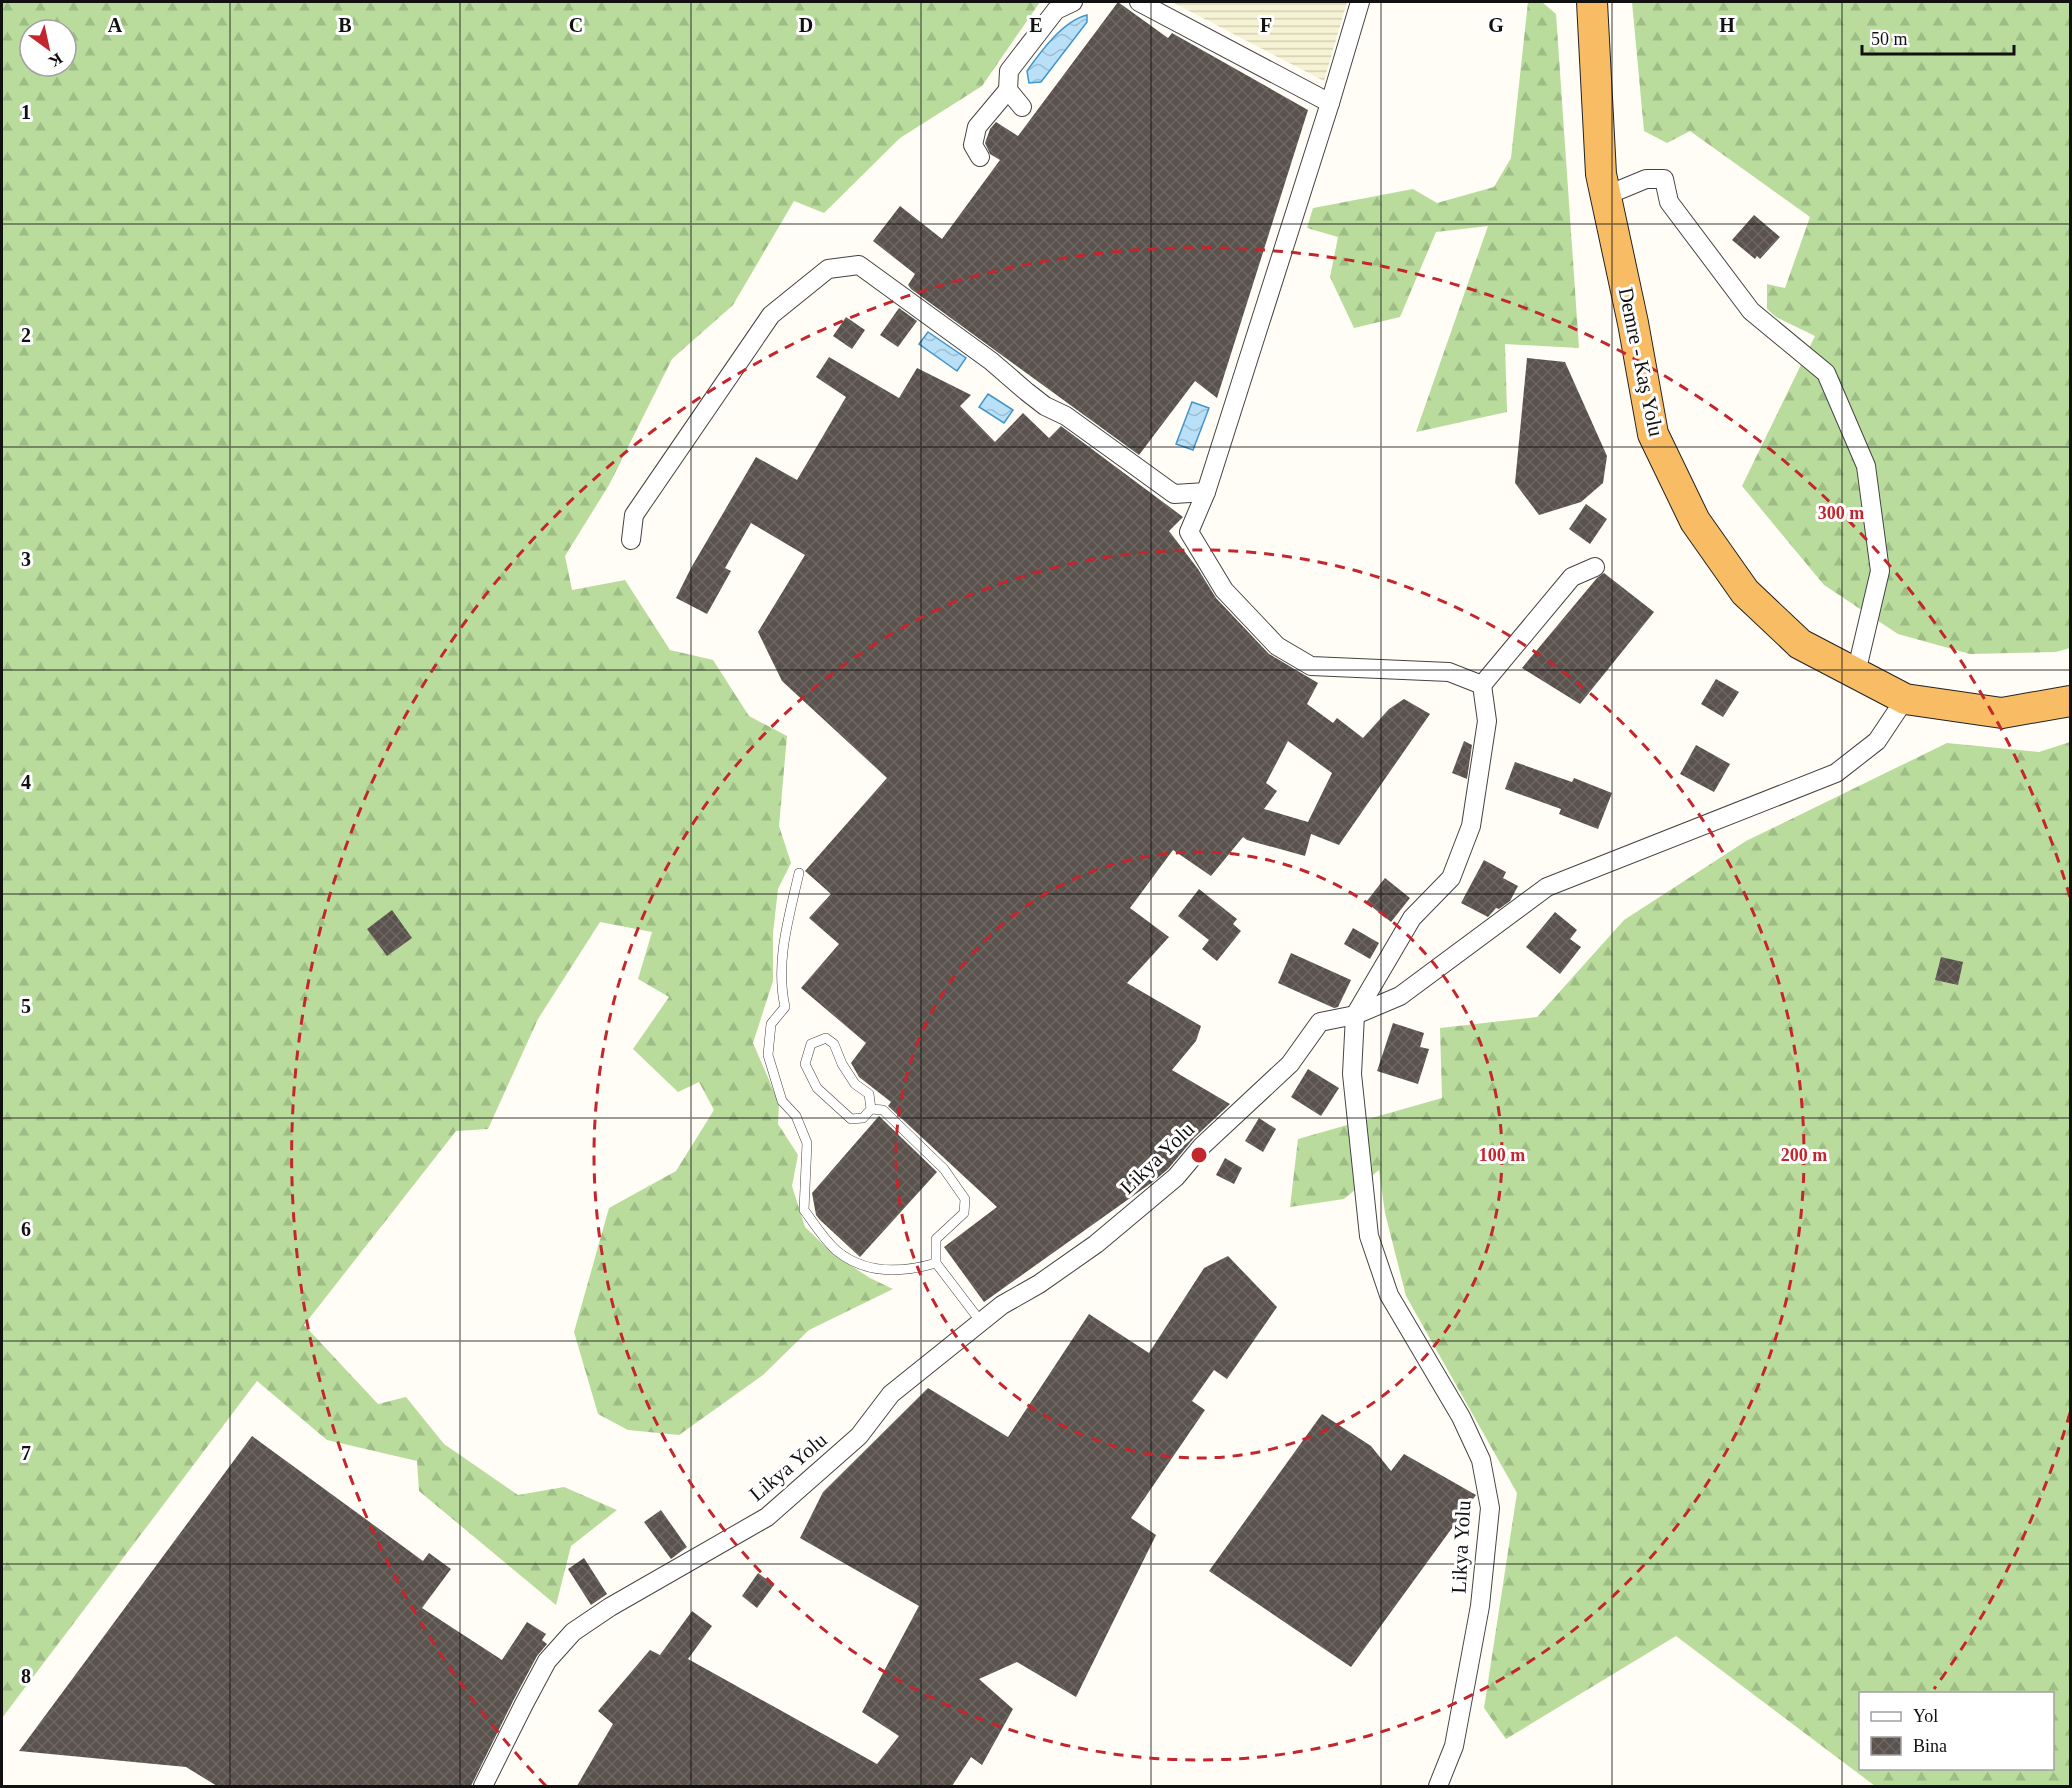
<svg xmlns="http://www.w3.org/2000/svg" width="2072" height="1788" font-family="'Times New Roman',serif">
<defs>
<pattern id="farmland-rules" width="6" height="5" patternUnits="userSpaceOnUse" patternTransform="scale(1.5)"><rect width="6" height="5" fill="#f6f3d4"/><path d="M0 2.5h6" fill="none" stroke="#d2cfb5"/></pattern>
<pattern id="forest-firs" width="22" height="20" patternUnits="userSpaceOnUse" patternTransform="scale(1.5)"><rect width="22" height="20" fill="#b9dc9c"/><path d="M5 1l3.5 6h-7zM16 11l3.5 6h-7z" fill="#9ebc85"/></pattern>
<pattern id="water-waves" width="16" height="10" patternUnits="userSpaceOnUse" patternTransform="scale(1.5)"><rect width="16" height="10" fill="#b9e0f7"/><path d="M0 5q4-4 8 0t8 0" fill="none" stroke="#9ebfd3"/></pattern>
<pattern id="building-cross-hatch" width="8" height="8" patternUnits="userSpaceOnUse" patternTransform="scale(1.5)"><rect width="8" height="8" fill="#5a524d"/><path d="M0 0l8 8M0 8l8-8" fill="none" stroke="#6d6662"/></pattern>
</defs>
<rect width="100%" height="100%" fill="#fffdf5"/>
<!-- farmland -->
<path fill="url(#farmland-rules)" d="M1172 2H1347L1324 81Z"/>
<!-- forest -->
<g fill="url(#forest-firs)" fill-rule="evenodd">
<path d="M2 2H1040L982 86 900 138 824 213 794 201 733 305 672 359 609 485 565 556 572 590 625 580 670 650 713 660 749 716 787 736 779 826 791 863 778 889 773 933V981L753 1043 779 1103 778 1124 798 1155 792 1186 805 1227 833 1254 870 1278 893 1289 809 1330 763 1375 679 1435 628 1430 598 1414 574 1332 609 1208 676 1171 714 1110 699 1082 678 1092 633 1049 669 997 638 979 652 932 600 922 538 1019 488 1129 456 1131 304 1325 378 1404 406 1397 444 1444 518 1495 564 1487 617 1510 571 1546 556 1605 419 1491 417 1461 327 1440 257 1381 2 1718ZM30 30H66V66H30Z"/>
<path d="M1528 2H1542L1556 14 1579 348 1505 344 1507 412 1416 432 1488 226 1436 232 1400 317 1354 328 1330 277 1338 237 1307 228 1313 208 1413 189 1437 203 1494 187 1511 158Z"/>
<path d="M1632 2H2070V648L2056 652 1970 654 1898 634 1824 585 1742 486 1815 336 1776 317 1767 309V284L1785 288 1810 217 1690 131 1667 143 1644 131Z"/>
<path d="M2070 742V1786H1875L1676 1636 1506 1739 1484 1708 1517 1493 1406 1296 1385 1213 1379 1170 1344 1199 1290 1207 1298 1139 1442 1098 1440 1028 1537 1017 1624 920 1746 841 1947 743 2039 752ZM1860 1694H2052V1768H1860Z"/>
</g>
<!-- water -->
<g fill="url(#water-waves)" stroke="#3f96cf" stroke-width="1.5">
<path d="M1087 15V22L1041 82 1029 83 1027 71C1041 51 1063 21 1087 15Z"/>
<path d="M928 332 966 358 957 371 919 344Z"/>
<path d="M988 394 1013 410 1004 423 979 407Z"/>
<path d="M1192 402 1209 408 1193 450 1176 444Z"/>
</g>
<!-- building -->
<g fill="url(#building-cross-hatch)" fill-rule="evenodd">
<path d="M1118 2 1168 38 1172 33 1308 110 1217 398 1195 381 1139 455 911 289 908 285 915 274 873 241 900 206 942 239 1000 160 990 154 985 143 990 129 996 122 1018 136Z"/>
<path d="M1754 215 1780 237 1760 259 1757 256 1755 259 1732 240Z"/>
<path d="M899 308 917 321 898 347 880 335Z"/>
<path d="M846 317 865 330 852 349 833 336Z"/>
<path d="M829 357 899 398 917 368 971 395 960 406 995 442 1023 413 1049 438 1061 426 1183 517 1169 531 1198 569 1216 598 1269 654 1318 683 1307 704 1333 723 1337 718 1363 738 1389 709 1404 699 1430 714 1339 845 1311 834 1305 856 1247 840 1243 837 1211 876 1173 850 1130 908 1169 937 1127 983 1201 1026 1196 1041 1172 1070 1230 1104 1194 1138 1168 1169 1154 1181 984 1302 944 1247 997 1207 888 1106 891 1102 859 1077 851 1063 866 1043 801 988 839 944 809 918 831 894 805 871 887 778 782 681 758 632 805 555 751 523 725 568 731 571 707 614 676 598 691 568 756 457 797 480 846 397 816 377ZM1288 741 1332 773 1308 822 1264 809 1277 791 1266 783Z"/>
<path d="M1527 358 1565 362 1607 456 1603 483 1581 502 1539 515 1515 483Z"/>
<path d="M1586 504 1607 519 1590 544 1569 529Z"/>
<path d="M1604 573 1654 612 1580 704 1522 668 1597 578Z"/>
<path d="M1716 679 1739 692 1723 717 1701 704Z"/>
<path d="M1464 741 1472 745 1467 779 1452 773Z"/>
<path d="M1696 745 1730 764 1714 792 1680 774Z"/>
<path d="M1515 762 1572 782 1574 778 1612 793 1598 829 1559 814 1561 809 1505 789Z"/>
<path d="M1484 860 1506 872 1503 878 1518 886 1510 901 1499 909 1496 908 1488 917 1461 903Z"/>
<path d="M1385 878 1410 898 1391 922 1366 902Z"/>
<path d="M1199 889 1237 919 1233 924 1241 931 1217 961 1202 949 1209 940 1178 916Z"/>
<path d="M392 910 412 938 387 956 367 929Z"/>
<path d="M1555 912 1577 930 1570 939 1581 947 1560 974 1526 947Z"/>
<path d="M1353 928 1379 943 1370 959 1344 944Z"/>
<path d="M1291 953 1351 980 1338 1007 1334 1008 1278 983Z"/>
<path d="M1941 957 1963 962 1958 985 1935 980Z"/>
<path d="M1393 1023 1424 1033 1420 1047 1429 1049 1418 1084 1377 1071Z"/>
<path d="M1308 1069 1339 1088 1321 1116 1291 1097Z"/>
<path d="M879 1116 937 1172 860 1257 820 1220 816 1215 812 1193Z"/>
<path d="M1259 1118 1276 1129 1263 1152 1245 1141Z"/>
<path d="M1225 1158 1242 1168 1234 1184 1216 1175Z"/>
<path d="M1228 1256 1277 1307 1227 1379 1214 1370 1192 1401 1205 1410 1131 1518 1156 1535 1076 1697 1017 1662 979 1679 1013 1709 982 1765 971 1757 952 1786H577L613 1724 598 1711 650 1650 660 1655 692 1611 712 1626 688 1659 877 1764 899 1736 862 1712 919 1606 800 1538 823 1492 928 1388 1008 1437 1089 1314 1149 1353 1204 1268Z"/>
<path d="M1322 1414 1371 1446 1391 1471 1404 1454 1476 1495 1351 1667 1209 1571Z"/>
<path d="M252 1436 423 1561 429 1553 451 1569 422 1608 502 1660 527 1622 546 1634 542 1640 547 1644 537 1656 514 1699 471 1786H217L186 1767 19 1751Z"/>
<path d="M661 1510 687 1547 671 1559 644 1522Z"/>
<path d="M584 1558 607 1594 591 1605 568 1569Z"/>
<path d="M758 1573 774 1585 757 1608 742 1596Z"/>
</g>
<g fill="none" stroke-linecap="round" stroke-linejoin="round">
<defs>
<g id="service">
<path d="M799 873C789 917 775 962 785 1007L771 1024 768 1055 782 1101 796 1116 807 1143 804 1210C814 1223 824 1240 837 1251 865 1274 902 1273 936 1263"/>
<path d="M871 1109 869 1094 855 1084 842 1064 834 1044 826 1038 811 1044 805 1064 817 1088 851 1119 863 1118 871 1109 883 1110 944 1169 965 1199 964 1213 936 1239V1263L981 1322"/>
</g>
<g id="minor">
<path d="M1139 2 1330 103"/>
<path d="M1360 2 1330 103 1206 492 1189 532 1224 590 1277 646 1311 666 1449 672 1482 685 1487 721 1471 826 1451 878 1412 918 1355 1015 1352 1074 1369 1236 1389 1295 1461 1417 1481 1460 1490 1508 1480 1606 1454 1746 1438 1786"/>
<path d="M1022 107 1008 90 1009 71 1056 10 1073 2"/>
<path d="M980 157 973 145 977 127 1008 90"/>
<path d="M1605 196 1646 179H1664L1669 202 1751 311 1826 373 1866 466 1880 571 1856 673"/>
<path d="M631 540 634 515 771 315 828 269 859 265 991 361 1027 392 1045 406 1066 416 1174 494 1206 492"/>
<path d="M1482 685 1572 577 1595 567"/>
<path d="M483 1786 524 1704 547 1661 573 1632 610 1607 767 1517 859 1436 891 1394 1002 1305 1039 1284 1096 1244 1176 1177 1202 1146 1290 1064 1320 1022 1355 1015 1400 996 1547 887 1836 773 1877 741 1905 699"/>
</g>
<path id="trunk" d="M1592 2 1601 174 1633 323 1653 434 1695 521 1745 592 1800 644 1905 699 2002 713 2070 701"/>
</defs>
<!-- service casing -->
<use href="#service" stroke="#444" stroke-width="10"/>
<!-- minor casing -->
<use href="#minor" stroke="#444" stroke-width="20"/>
<!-- trunk casing -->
<use href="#trunk" stroke="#222" stroke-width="32"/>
<!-- service -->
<use href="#service" stroke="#fff" stroke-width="9"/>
<!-- minor -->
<use href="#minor" stroke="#fff" stroke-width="18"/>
<!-- trunk -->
<use href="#trunk" stroke="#f7bc64" stroke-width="30"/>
</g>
<!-- grid -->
<path fill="none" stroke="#111" stroke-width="1.5" stroke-opacity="0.55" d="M230 2V1786M460 2V1786M691 2V1786M921 2V1786M1151 2V1786M1381 2V1786M1612 2V1786M1842 2V1786M2 224H2070M2 447H2070M2 670H2070M2 894H2070M2 1118H2070M2 1341H2070M2 1564H2070"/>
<!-- distance rings -->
<g fill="none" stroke="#c4262e" stroke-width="3" stroke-dasharray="10 8">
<circle cx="1199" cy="1155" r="303"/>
<circle cx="1199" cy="1155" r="605"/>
<path d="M2070 1413A908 908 0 0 1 1934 1689M546 1786A908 908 0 1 1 2070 897"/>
</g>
<g text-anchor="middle" stroke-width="6" stroke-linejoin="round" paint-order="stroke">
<!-- street labels -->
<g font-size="21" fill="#111" stroke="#fff">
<text transform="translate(1641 362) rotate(78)" y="7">Demre - Kaş Yolu</text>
<text transform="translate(1157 1158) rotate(-44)" y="7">Likya Yolu</text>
<text transform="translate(788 1467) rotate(-40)" y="7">Likya Yolu</text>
<text transform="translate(1461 1547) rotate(-87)" y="7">Likya Yolu</text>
</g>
</g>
<g font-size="20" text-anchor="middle" font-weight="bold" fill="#111" stroke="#fff" stroke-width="6" stroke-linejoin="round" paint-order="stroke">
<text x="115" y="32">A</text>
<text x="345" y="32">B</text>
<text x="576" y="32">C</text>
<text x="806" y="32">D</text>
<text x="1036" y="32">E</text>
<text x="1266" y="32">F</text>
<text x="1496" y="32">G</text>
<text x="1727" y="32">H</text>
<text x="26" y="119">1</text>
<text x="26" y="342">2</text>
<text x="26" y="566">3</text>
<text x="26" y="789">4</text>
<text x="26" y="1013">5</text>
<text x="26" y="1236">6</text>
<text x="26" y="1460">7</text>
<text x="26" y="1683">8</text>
</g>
<circle cx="1199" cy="1155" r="9" fill="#c4262e" stroke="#fff" stroke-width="3"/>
<g font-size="18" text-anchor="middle" font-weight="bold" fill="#c4262e" stroke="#fff" stroke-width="6" stroke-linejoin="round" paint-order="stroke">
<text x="1841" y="519">300 m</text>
<text x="1502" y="1161">100 m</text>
<text x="1804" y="1161">200 m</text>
</g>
<!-- border -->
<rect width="2072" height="1788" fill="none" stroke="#111111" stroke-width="6"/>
<!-- legend -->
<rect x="1859" y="1692" width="195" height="78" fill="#ffffff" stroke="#a0a0a0" stroke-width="1.5"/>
<rect x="1871" y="1712" width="30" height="9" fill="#ffffff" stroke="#a0a0a0" stroke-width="1.5"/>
<text x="1913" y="1722" font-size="18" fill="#111111">Yol</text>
<rect x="1871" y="1737" width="30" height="18" fill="url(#building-cross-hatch)" stroke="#a0a0a0" stroke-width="1.5"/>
<text x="1913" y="1752" font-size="18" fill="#111111">Bina</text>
<!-- north arrow -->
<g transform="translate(48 48) rotate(147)"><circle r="28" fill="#ffffff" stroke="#a0a0a0" stroke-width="1.5"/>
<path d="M0-4.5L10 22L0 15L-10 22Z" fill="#c4262e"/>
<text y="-9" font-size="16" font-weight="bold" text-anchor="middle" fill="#111111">K</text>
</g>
<!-- scale -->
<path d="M1862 45v9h152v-9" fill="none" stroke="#111111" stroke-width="3"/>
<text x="1871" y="45" font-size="18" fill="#111111" stroke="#ffffff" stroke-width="4.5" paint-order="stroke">50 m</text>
</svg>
